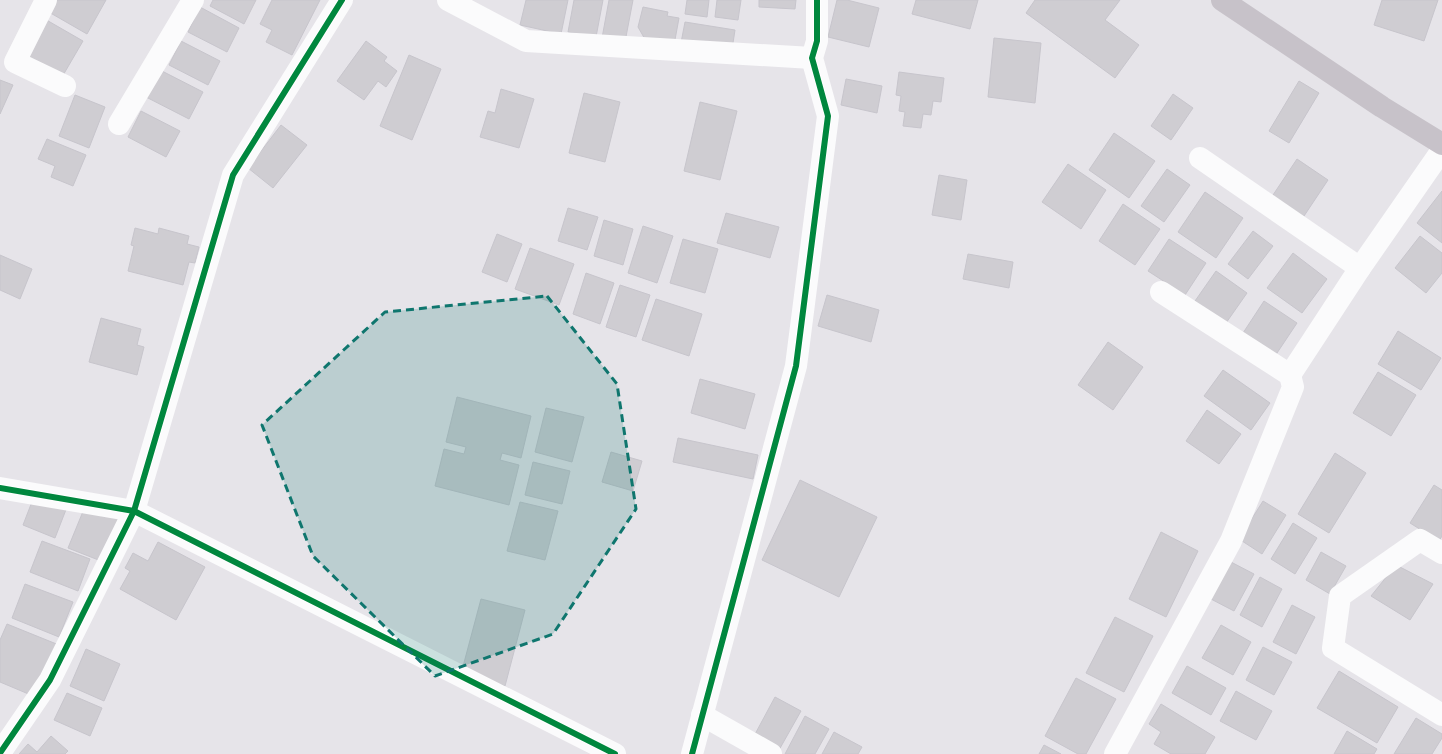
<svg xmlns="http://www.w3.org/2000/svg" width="1442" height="754" font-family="'Alegreya Sans',sans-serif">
<rect width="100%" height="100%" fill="#e6e4e9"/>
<!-- building -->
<g fill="#cfcdd2" stroke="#c7c5cc">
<path d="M53 0H106L87 34 47 11Z"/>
<path d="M213 0H256L244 24 210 6Z"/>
<path d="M272 0H320L292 55 266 42 272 30 260 24Z"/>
<path d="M526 0H568L561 34 520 25Z"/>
<path d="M574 0H603L596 37 568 32Z"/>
<path d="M609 0H633L625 42 602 38Z"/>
<path d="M687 0H709L707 17 685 14Z"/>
<path d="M717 0H741L738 20 715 17Z"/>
<path d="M759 0H796L795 9 759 7Z"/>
<path d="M837 0H847L879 8 869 47 828 37Z"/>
<path d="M916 0H978L970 29 912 14Z"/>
<path d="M1035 0H1120L1105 20 1139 45 1115 78 1026 13Z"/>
<path d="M1382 0H1438L1424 41 1374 25Z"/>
<path d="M200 7 239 28 227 52 188 32Z"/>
<path d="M643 7 668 12 667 16 679 18 672 56 646 41 638 27Z"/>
<path d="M43 18 83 41 62 77 22 54Z"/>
<path d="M685 22 735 30 731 56 680 48Z"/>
<path d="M994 38 1041 43 1035 103 988 97Z"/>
<path d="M181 41 220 61 208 85 169 65Z"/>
<path d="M366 41 387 57 384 61 397 71 386 87 378 81 364 100 337 81Z"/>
<path d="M409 55 441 69 412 140 380 126Z"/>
<path d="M160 70 203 92 189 119 146 97Z"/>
<path d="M899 72 944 78 941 102 933 101 931 115 923 114 921 128 903 126 905 112 899 111 901 96 896 95Z"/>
<path d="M846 79 882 86 877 113 841 105Z"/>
<path d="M0 80 13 85 0 114Z"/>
<path d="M1299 81 1319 93 1289 143 1269 131Z"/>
<path d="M501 89 534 99 519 148 480 137 488 111 495 113Z"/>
<path d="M584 93 620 102 605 162 569 153Z"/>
<path d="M1173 94 1193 108 1171 140 1151 126Z"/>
<path d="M75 95 105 107 89 148 59 136Z"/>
<path d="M700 102 737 111 720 180 684 171Z"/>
<path d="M141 111 180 131 166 157 128 137Z"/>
<path d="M281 125 307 145 273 188 248 168Z"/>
<path d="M1114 133 1155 161 1129 198 1089 170Z"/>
<path d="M47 139 86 155 73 186 51 177 55 166 38 159Z"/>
<path d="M1297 159 1328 180 1300 222 1269 201Z"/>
<path d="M1068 164 1106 190 1081 229 1042 202Z"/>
<path d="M1167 169 1190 185 1164 222 1141 206Z"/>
<path d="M939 175 967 180 961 220 932 215Z"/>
<path d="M1442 191V243L1417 223Z"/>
<path d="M1205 192 1243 218 1216 258 1178 232Z"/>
<path d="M1123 204 1160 229 1135 265 1099 241Z"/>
<path d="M568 208 598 217 587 250 558 241Z"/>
<path d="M726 213 779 227 770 258 717 243Z"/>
<path d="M604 220 633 229 623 265 594 256Z"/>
<path d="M643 226 673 236 657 283 628 273Z"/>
<path d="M135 228 158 234 159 228 189 236 187 244 199 247 195 263 189 262 183 285 128 271 134 246 131 245Z"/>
<path d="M1253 231 1273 246 1248 279 1228 264Z"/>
<path d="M497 234 522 244 507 282 482 272Z"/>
<path d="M1420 236 1442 253V273L1426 293 1395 268Z"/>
<path d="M683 239 718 249 705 293 670 283Z"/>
<path d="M1169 239 1206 263 1185 295 1148 271Z"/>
<path d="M530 248 574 264 559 305 515 289Z"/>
<path d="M1293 253 1327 279 1302 313 1267 288Z"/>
<path d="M968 254 1013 262 1009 288 963 279Z"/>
<path d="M0 255 32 269 20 299 0 290Z"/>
<path d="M1216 271 1247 293 1226 323 1195 301Z"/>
<path d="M586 273 614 283 600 324 573 314Z"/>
<path d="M620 285 650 295 636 337 606 327Z"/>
<path d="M827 295 879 310 871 342 818 326Z"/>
<path d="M656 299 702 314 689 356 642 340Z"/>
<path d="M1264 301 1297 323 1275 356 1243 333Z"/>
<path d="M101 318 141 329 137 345 144 347 137 375 89 362Z"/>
<path d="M1398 331 1441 358 1421 390 1378 364Z"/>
<path d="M1108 342 1143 367 1113 410 1078 385Z"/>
<path d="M1223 370 1270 403 1251 430 1204 396Z"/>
<path d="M1378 372 1416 395 1391 436 1353 413Z"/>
<path d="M700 379 755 394 745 429 691 413Z"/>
<path d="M457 397 531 416 521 458 502 453 500 460 519 465 509 505 435 486 444 449 464 454 466 447 446 442Z"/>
<path d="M546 408 584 417 572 462 535 452Z"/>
<path d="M1207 410 1241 434 1219 464 1186 441Z"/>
<path d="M678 438 758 455 753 479 673 462Z"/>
<path d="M611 452 642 461 633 491 602 482Z"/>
<path d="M1335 453 1366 473 1329 533 1298 514Z"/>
<path d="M533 462 570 471 562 504 525 495Z"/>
<path d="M800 480 877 517 839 597 762 560Z"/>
<path d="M1434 485 1442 490V536L1439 541 1410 523Z"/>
<path d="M35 494 67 507 55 538 23 525Z"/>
<path d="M1263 501 1286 515 1262 554 1239 539Z"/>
<path d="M520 502 558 511 545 560 507 551Z"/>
<path d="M84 509 105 517 107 512 119 518 101 561 68 548Z"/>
<path d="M1293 523 1317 538 1295 574 1271 559Z"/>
<path d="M1161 532 1198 551 1166 617 1129 599Z"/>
<path d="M42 541 90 559 78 591 30 572Z"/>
<path d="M158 542 205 567 176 620 120 589 130 571 125 568 133 553 148 561Z"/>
<path d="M1321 552 1346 566 1330 594 1306 580Z"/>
<path d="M1229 561 1254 574 1234 611 1209 598Z"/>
<path d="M1396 565 1433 584 1410 620 1371 596Z"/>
<path d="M1260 577 1282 589 1262 627 1240 615Z"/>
<path d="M25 584 73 602 59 637 12 618Z"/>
<path d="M481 599 525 610 505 686 461 674Z"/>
<path d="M1292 605 1315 617 1296 654 1273 642Z"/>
<path d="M1115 617 1153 636 1124 692 1086 673Z"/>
<path d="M7 624 59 645 38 698 0 682V640Z"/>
<path d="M1221 625 1251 642 1233 675 1202 658Z"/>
<path d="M1263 647 1292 662 1274 695 1246 680Z"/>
<path d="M86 649 120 664 104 701 70 686Z"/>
<path d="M1187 666 1226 688 1211 715 1172 693Z"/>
<path d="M1339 671 1398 707 1377 743 1317 708Z"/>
<path d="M1076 678 1116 699 1086 754H1078L1045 736Z"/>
<path d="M1236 691 1272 711 1256 740 1220 721Z"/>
<path d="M67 693 102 708 90 736 54 720Z"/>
<path d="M775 697 801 711 779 750 754 736Z"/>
<path d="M1161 704 1215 737 1205 754H1171L1154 744 1161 732 1149 724Z"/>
<path d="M805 716 829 729 815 754H785Z"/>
<path d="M1416 718 1442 734V738L1432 754H1394Z"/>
<path d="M1347 731 1377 749 1374 754H1334Z"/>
<path d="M834 732 862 747 858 754H822Z"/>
<path d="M51 736 68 751 65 754H19L28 744 37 752Z"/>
<path d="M1044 745 1061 754H1039Z"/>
</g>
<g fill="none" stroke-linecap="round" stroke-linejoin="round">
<!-- street -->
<g stroke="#fbfbfc" stroke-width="22">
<path d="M46 0 15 62 65 86"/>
<path d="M448 0 526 41 812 58"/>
<path d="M119 124 193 0"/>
<path d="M1200 158 1360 268"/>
<path d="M1290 375 1360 268 1442 150"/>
<path d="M0 488 134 511 615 754"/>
<path d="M1442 553 1420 540 1340 596 1333 648 1442 715"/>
<path d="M702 715 771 754"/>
<path d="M0 753 50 680 134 511 233 175 342 0"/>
<path d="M692 754 796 366 828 116 812 58 817 41V0"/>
<path d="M1115 754 1231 541 1293 387 1290 375 1161 292"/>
</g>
<!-- secondary -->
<path stroke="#c7c2c9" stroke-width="22" d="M1222 0 1382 107 1442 144"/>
<defs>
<g id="cycleway">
<path d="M0 488 134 511 615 754"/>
<path d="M0 753 50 680 134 511 233 175 342 0"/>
<path d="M692 754 796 366 828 116 812 58 817 41V0"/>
</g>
</defs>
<!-- cycleway casing -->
<use href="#cycleway" stroke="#fff" stroke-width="8"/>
<!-- cycleway -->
<use href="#cycleway" stroke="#00873e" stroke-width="6"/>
</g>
<!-- marked area -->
<path fill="#0f766e" fill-opacity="0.2" stroke="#0f766e" stroke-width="3" stroke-dasharray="8 5" stroke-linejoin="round" d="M547 296 617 384 636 509 553 634 435 676 313 556 262 425 385 312Z"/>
</svg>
